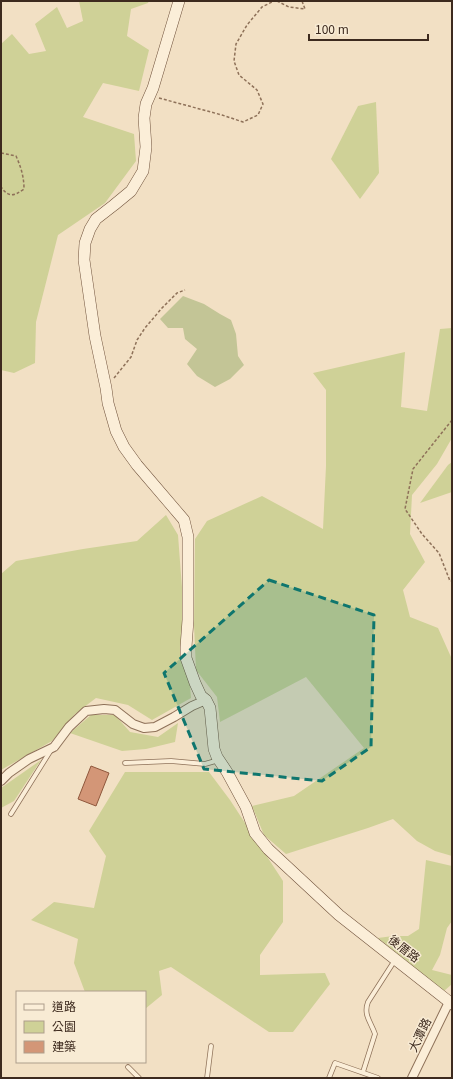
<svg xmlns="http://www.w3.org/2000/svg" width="453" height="1079" font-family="Georgia,'Noto Sans TC',serif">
<rect width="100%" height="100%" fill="#f2e0c4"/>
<!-- green -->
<g fill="#cfd197">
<path d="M79 1H149L148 3 131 9 127 36 149 50 139 91 103 83 83 117 134 134 136 161 105 203 58 235 36 322 35 363 14 373 1 370V44L12 34 29 54 46 51 35 24 57 7 67 28 83 21Z"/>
<path d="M376 102 379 173 360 199 331 159 358 106Z"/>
<path d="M452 328V438L437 464 412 495 410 534 425 562 403 590 410 617 438 628 451 657H452V856L435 851 417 841 393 819 368 828 286 854 264 835 252 806 294 796 364 748 306 677 220 722 217 697 196 670 194 625 195 539 207 521 262 496 323 529 326 466V390L313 373 405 352 401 407 427 411 440 329Z"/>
<path d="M452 462V492L420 503 448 465Z"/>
<path d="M166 515 178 535 181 575 191 698 152 720 128 705 96 698 75 714 52 741 1 770V574L16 561 83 549 137 541Z"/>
<path d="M91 715H115L130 732 158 737 178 723 175 742 146 749 122 751 70 733Z"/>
<path d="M41 760 14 801 1 808V788Z"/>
<path d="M125 772H209L230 800 283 881V922L260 955V975L325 973 330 984 293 1032H269L171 967 159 971 162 995 145 1009V992H85L74 963 78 939 31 920 54 902 94 908 106 856 89 831Z"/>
<path d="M426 860 452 866V921L447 928 440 955 432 970 452 975V984L444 991 378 938 393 936H408L419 929Z"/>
</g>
<!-- cemetery -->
<path fill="#c3c596" d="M183 296 204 304 220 314 231 320 236 334 238 356 244 365 230 379 215 387 197 376 187 364 197 349 185 339 183 328H168L160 319Z"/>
<!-- building -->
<path fill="#d39677" stroke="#8f573c" d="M91 766 109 773 96 806 78 799Z"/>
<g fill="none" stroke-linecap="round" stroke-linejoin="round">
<defs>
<g id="lane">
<path d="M125 763 171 761 205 764 219 760"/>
<path d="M11 814 51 750"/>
<path d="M128 1067 139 1078"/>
<path d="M363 1072 375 1034C371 1022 363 1015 368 1002L395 960"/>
<path d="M207 1078 211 1046"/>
<path d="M329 1078 335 1063 378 1078"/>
</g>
<g id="street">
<path d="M1 781 9 773 29 759 54 747 69 727 86 711 104 709 115 710 133 724 144 728 155 727 174 717 192 706 206 700"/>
<path d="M412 1078 449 1002"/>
</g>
<path id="secondary" d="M179 1 153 88 146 104 144 118 146 147 143 171 131 191 114 205 96 219 90 229 85 243 84 260 95 336 106 388 108 403 116 431 124 447 137 465 184 520 188 537V620L186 647V658L195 683 201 696 206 700 210 708 214 749 217 757 227 772 246 807 255 833 268 849 339 915 452 1004"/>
</defs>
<!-- lane casing -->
<use href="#lane" stroke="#8e7159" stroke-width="5.5"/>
<!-- street casing -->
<use href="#street" stroke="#8e7159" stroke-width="10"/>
<!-- secondary casing -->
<use href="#secondary" stroke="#70523c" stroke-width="12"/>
<!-- path -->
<g stroke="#8e7159" stroke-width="1.5" stroke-dasharray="3 2" stroke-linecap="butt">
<path d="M277 1 289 7 305 9 302 1"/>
<path d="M159 98 222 115 243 122 258 115 263 104 257 90 239 75 234 61 236 44 247 25 262 7 274 1"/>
<path d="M1 153 16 156C21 167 24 177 24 189 14 196 9 198 1 187"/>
<path d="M114 378 131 357 137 340 145 328 162 308 177 293 185 290"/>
<path d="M452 420 413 469 405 509 422 534 439 553 450 581H452"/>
</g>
<!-- lane -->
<use href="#lane" stroke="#fbeed8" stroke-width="4"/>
<!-- street -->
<use href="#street" stroke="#fbeed8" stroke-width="8"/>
<!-- secondary -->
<use href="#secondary" stroke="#fbeed8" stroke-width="11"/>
</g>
<!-- marked area -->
<path fill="#0f766e" fill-opacity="0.2" stroke="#0f766e" stroke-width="3" stroke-dasharray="8 5" stroke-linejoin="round" d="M269 580 374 615 371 747 322 781 204 769 164 673Z"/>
<g text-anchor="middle" stroke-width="3" stroke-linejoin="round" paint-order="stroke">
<!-- street labels -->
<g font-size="12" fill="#3d2a1e" stroke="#f8ebd4">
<text transform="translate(404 949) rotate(38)" y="4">後厝路</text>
<text transform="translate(420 1035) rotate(-64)" y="4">大潭路</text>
</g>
</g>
<!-- border -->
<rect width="453" height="1079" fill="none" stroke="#3d2a1e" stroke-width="4"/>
<!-- legend -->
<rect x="16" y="991" width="130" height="72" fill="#f8ebd4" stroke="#ad9e8b"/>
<rect x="24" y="1004" width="20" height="6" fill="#fbeed8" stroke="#ad9e8b"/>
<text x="52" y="1011" font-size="12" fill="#3d2a1e">道路</text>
<rect x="24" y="1021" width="20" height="12" fill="#cfd197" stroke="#ad9e8b"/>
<text x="52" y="1031" font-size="12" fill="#3d2a1e">公園</text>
<rect x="24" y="1041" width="20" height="12" fill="#d39677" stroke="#ad9e8b"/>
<text x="52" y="1051" font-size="12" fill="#3d2a1e">建築</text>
<!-- scale -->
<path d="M309 34v6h119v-6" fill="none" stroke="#3d2a1e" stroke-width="2"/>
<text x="315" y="34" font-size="12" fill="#3d2a1e" stroke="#f8ebd4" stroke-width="3" paint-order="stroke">100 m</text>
</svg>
